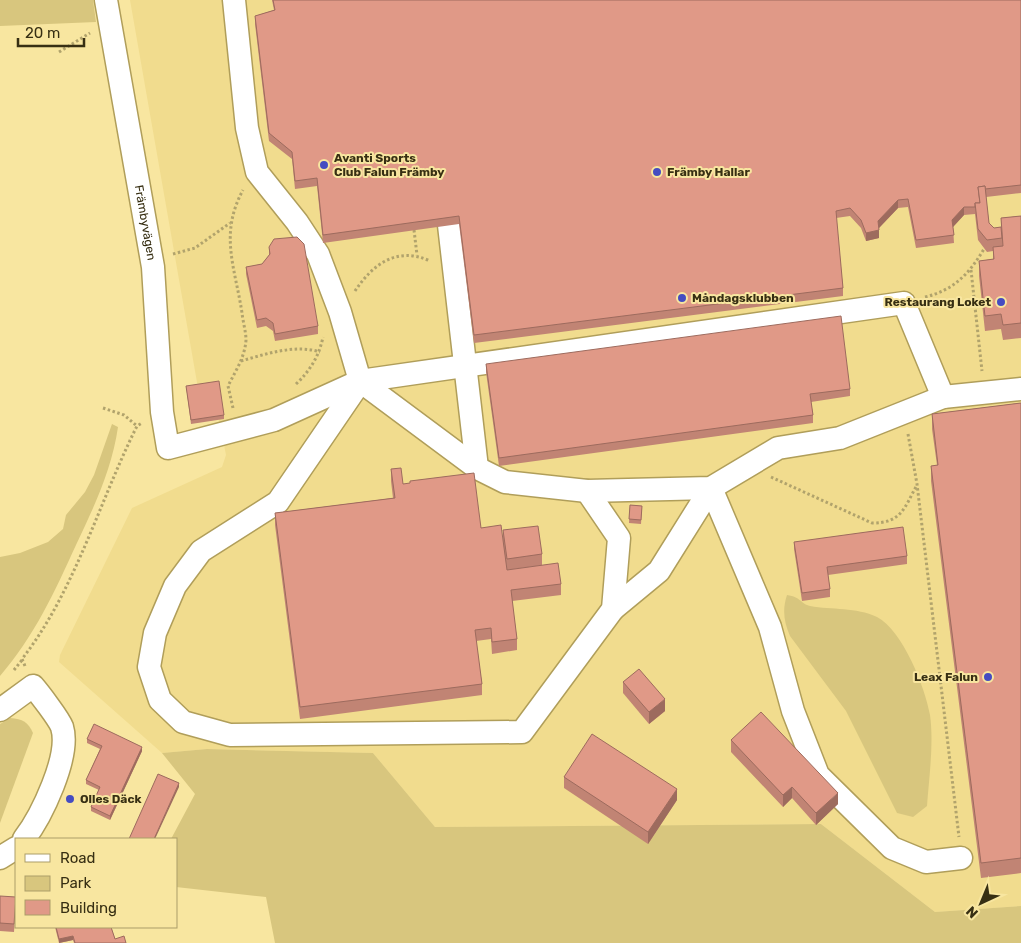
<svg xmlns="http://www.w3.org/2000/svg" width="1021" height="943" font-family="Rubik,sans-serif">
<rect width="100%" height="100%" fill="#f8e6a0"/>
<!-- built -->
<path fill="#f1dc8e" d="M130 0H1021V906L935 912 821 824 435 827 373 753 207 749 162 753 59 662 60 655 132 508 222 467 226 455 219 420 198 388Z"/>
<!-- green -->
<g fill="#d8c67e">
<path d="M0 0H93L96 22 0 26Z"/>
<path d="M112 424 118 427C112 469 94 507 76 545 55 591 34 637 0 676V557L20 553 48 542 63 529 66 515 85 492 94 475Z"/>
<path d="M787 595C801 597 801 604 810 606 832 610 856 607 877 617 903 631 925 687 930 715 934 743 929 778 927 806L913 817 897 813 846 711 790 636C784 622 782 610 787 595Z"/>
<path d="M10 718C23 719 28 722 33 733L0 823V724Z"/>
<path d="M207 749 373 753 435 827 821 824 935 912 1021 906V943H275L266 897 176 887V839H171L195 794 162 753Z"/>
</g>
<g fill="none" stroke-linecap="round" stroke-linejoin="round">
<defs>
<g id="minor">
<path id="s1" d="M106 0 153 267 162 412 168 448 274 420 360 381 904 303 943 397"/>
<path d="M234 0 247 128 257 172 297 222 318 254 340 312 360 381 477 468 505 482 587 491 711 488 778 448 840 438 943 397 1021 389"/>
<path d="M449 225 477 468"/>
<path d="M360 382 278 502 201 551 175 586 155 633 149 667 160 700 183 722 230 735 522 732 613 609 619 538 587 491"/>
<path d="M613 609 659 571 711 488 770 627 793 711 818 775 892 848 926 862 961 858"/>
<path d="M0 710 33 686C39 693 59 719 62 727 71 756 41 817 24 839"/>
<path d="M0 858 16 848"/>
</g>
</defs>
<!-- minor casing -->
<use href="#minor" stroke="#b09e5a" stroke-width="25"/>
<!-- path -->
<g stroke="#b1a36c" stroke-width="3" stroke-dasharray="2.5 2.5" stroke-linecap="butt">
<path d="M59 52 90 33"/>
<path d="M414 230 417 255"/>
<path d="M173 254 195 248 230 223"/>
<path d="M971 270 982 371"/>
<path d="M355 291C373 264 397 246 430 261"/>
<path d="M925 297C954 290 969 274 984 249"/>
<path d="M241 361C266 354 295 344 320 352"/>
<path d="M296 384C310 371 319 356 323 337"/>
<path d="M103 408 124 415 137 426"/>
<path d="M233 408 228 386C235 372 245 357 246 340 246 332 243 322 242 313 235 267 219 234 243 190"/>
<path d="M908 434 917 484 959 837"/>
<path d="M771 477 872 523C902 523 904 508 917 485"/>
<path d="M25 666 22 659C75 591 99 502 137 426L142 423"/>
<path d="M14 670 22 660"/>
</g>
<!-- minor -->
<use href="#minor" stroke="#fff" stroke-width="22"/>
</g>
<!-- wall -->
<g fill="#c18474">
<path d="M272 0H1021V193L986 197 989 223 994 228 1001 227V218L1021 216V338L1003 340 1001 329 985 331 979 276V261L993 259V251L987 252 978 240 975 214 964 215 953 227 954 243 916 248 908 207 898 208 879 228V238L866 241 861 228 850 216 836 218 843 288V296L474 343 459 224 323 243 317 186 295 189 292 159 269 141 255 24V16L274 10Z"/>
<path d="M269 247 318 326V334L275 341 273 331 266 326 257 328 246 274V267L262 264 269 255Z"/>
<path d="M486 364 850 389V396L811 402 813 415V423L499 466 486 372Z"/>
<path d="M186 386 224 415V419L191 424Z"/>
<path d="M1021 403V873L981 878 931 481V466L937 465 932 429V414Z"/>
<path d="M391 469 403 484 481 528 503 542V530L542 554V565L561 584V595L512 601 517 639V650L492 654 491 639 476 641 482 684V695L300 719 275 525V513L393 498 391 481Z"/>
<path d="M630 505 642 506 641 524 629 523Z"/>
<path d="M794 542 907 556V564L828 575 830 589V597L802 601 794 549Z"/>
<path d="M623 682 665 711 649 724 623 693Z"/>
<path d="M87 739 142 751 110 820 91 811V807L99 790 86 784V780L100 749 87 743Z"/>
<path d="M731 740 838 804 816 825 792 798 783 807 731 752Z"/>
<path d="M564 777 677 800 648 844 564 788Z"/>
<path d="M0 896 16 904 14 932 0 931Z"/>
<path d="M55 927H111L115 939 126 943H74L73 940 59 943Z"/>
</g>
<!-- shaded-wall -->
<g fill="#9d6b5e">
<path d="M898 200V208L878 229V221Z"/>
<path d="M964 207V215L952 228V220Z"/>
<path d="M879 230V238L866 241V233Z"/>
<path d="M665 699V711L649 724V712Z"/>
<path d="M142 747V751L110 820V816Z"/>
<path d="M179 783V787L155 839H154Z"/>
<path d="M792 787V798L783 807V795Z"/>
<path d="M677 789V800L648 844V832Z"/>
<path d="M838 793V804L816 825V813Z"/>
<path d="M73 936V940L59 943V939Z"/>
</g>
<!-- building -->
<g fill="#e09987" stroke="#9d6b5e">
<path d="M273 0H1021V185L985 189V186L978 187 980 203H975V207H964L952 220 954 235 916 240 908 199 898 200 878 221 879 230 866 233 861 220 850 208 836 211 843 288 474 335 459 216 323 235 317 178 295 181 292 152 269 133 255 16 275 10Z"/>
<path d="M985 186 989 223 994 228 1001 227 1002 238 987 240 978 229 975 203H980L978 187Z"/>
<path d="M1021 216V323L1003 325 1001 314 985 316 979 261 994 259 993 247 1003 246 1001 218Z"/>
<path d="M297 237 304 244 318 326 275 334 273 323 266 318 257 320 246 267 262 264 270 254 269 247 274 239Z"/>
<path d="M841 316 850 389 810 394 813 415 499 458 486 364Z"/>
<path d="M219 381 224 415 191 420 186 386Z"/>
<path d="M1021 403V858L981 863 931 466 938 465 932 414Z"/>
<path d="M401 468 403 484 410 483V481L474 473 481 528 501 525 507 570 558 563 561 584 511 590 517 639 492 642 491 628 475 630 482 684 300 707 275 513 395 498 391 469Z"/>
<path d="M630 505 642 506 641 520 629 519Z"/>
<path d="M538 526 542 554 507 559 503 530Z"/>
<path d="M903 527 907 556 827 567 830 589 802 593 794 542Z"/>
<path d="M639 669 665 699 649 712 623 682Z"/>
<path d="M761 712 838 793 816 813 792 787 783 795 731 740Z"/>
<path d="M94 724 142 747 110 816 91 807 100 787 86 780 102 746 87 739Z"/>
<path d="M592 734 677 789 648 832 564 777Z"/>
<path d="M158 774 179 783 154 839H129Z"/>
<path d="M0 896 16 897 14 924 0 923Z"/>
<path d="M56 927H111L115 939 124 936 126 943H75L73 936 59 939Z"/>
</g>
<!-- markers -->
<g fill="#454cc1" stroke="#f8e6a0" stroke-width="2">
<circle cx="324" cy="165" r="5"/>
<circle cx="657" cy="172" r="5"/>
<circle cx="682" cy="298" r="5"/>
<circle cx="1001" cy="302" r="5"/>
<circle cx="988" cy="677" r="5"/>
<circle cx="70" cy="799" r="5"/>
</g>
<g text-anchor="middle" stroke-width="4" stroke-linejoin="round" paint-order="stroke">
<!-- poi labels -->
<g font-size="12" font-weight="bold" fill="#372f13" stroke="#f8e6a0" text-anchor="start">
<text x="334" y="162">Avanti Sports<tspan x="334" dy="14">Club Falun Främby</tspan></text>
<text x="667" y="176">Främby Hallar</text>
<text x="692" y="302">Måndagsklubben</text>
<text x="991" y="306" text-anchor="end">Restaurang Loket</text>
<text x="978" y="681" text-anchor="end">Leax Falun</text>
<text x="80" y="803">Olles Däck</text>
</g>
<!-- street labels -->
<g font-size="12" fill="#372f13" stroke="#f8e6a0">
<text dy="4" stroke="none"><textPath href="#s1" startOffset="226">Främbyvägen</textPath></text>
</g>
</g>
<!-- legend -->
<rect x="15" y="838" width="162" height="90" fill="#f8e6a0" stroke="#ab9d68"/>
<rect x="25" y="854" width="25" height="8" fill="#ffffff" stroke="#ab9d68"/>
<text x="60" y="863" font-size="15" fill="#372f13">Road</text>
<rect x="25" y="876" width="25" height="15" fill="#d8c67e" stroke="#ab9d68"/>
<text x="60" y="888" font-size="15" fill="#372f13">Park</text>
<rect x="25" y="900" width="25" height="15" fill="#e09987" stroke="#ab9d68"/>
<text x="60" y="913" font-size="15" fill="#372f13">Building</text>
<!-- north arrow -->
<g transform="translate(981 903) rotate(224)" stroke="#f8e6a0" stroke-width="4" paint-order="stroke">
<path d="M0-4L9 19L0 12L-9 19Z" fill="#372f13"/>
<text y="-8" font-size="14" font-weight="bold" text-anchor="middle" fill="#372f13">N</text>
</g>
<!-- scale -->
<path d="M18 38v8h66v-8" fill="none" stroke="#372f13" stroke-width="2.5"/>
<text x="25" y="38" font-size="15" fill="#372f13" stroke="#f8e6a0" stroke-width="4" paint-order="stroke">20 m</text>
</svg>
